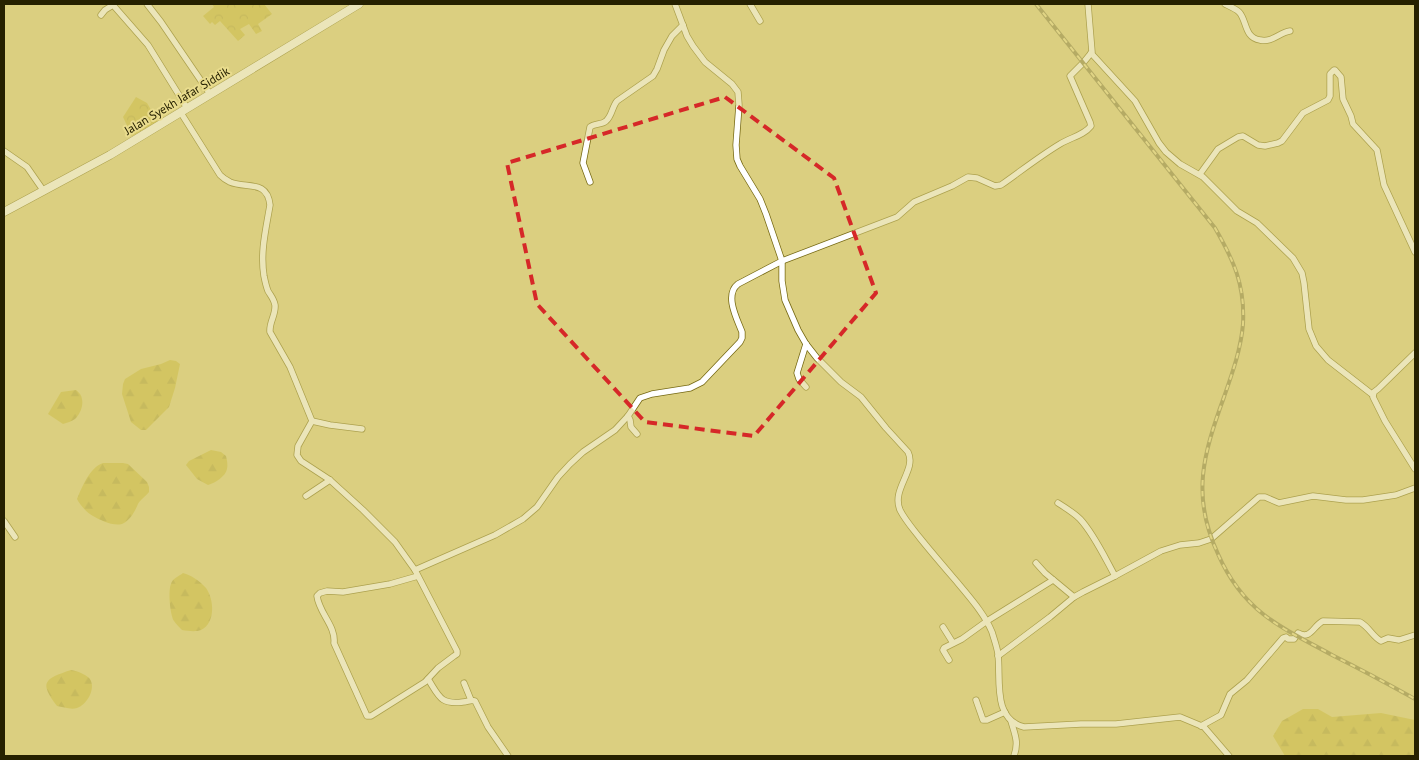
<svg xmlns="http://www.w3.org/2000/svg" width="1419" height="760" font-family="'PT Sans',sans-serif">
<defs>
<pattern id="forest-firs" width="22" height="20" patternUnits="userSpaceOnUse" patternTransform="scale(1.25)"><rect width="22" height="20" fill="#cbb93f"/><path d="M5 1l3.5 6h-7zM16 11l3.5 6h-7z" fill="#ae9f36"/></pattern>
<pattern id="park-crowns" width="20" height="18" patternUnits="userSpaceOnUse" patternTransform="scale(1.25)"><rect width="20" height="18" fill="#cbb93f"/><path d="M2 6a3 3 0 1 1 6 0M12 15a3 3 0 1 1 6 0" fill="none" stroke="#ae9f36"/></pattern>
</defs>
<rect width="100%" height="100%" fill="#dbcf80"/>
<!-- forest -->
<g fill="url(#forest-firs)">
<path d="M170 360 176 361 180 364 175 388 169 407 146 430H141L131 422 122 394 123 384 125 379 141 369 161 364Z"/>
<path d="M76 390C86 397 83 411 75 419 72 421 67 423 63 424L48 414 61 392Z"/>
<path d="M211 450 221 452 226 456C227 460 228 465 227 469 226 476 215 483 208 485L197 479 186 465 189 461Z"/>
<path d="M103 463H123L128 464 147 482 149 487V492C146 496 140 500 138 504 135 511 131 519 124 523 116 528 100 520 93 516 87 513 80 505 77 499 82 487 90 467 103 463Z"/>
<path d="M183 573C191 575 200 581 206 588 214 599 216 623 201 630 196 632 188 631 182 630 179 627 176 624 174 621 170 615 168 590 171 584 172 579 179 576 183 573Z"/>
<path d="M71 670C77 671 89 675 91 681 95 691 86 705 77 708 71 710 63 707 57 706 39 682 44 679 71 670Z"/>
<path d="M1303 709H1318L1332 717 1381 713 1415 720V756H1285L1273 736 1282 721Z"/>
</g>
<!-- park -->
<g fill="url(#park-crowns)">
<path d="M212 4H264L272 14 258 24 262 31 256 34 249 24 240 29 245 35 238 41 220 21 215 25 212 22 210 24 203 16 214 7Z"/>
<path d="M136 97 147 103 158 122 132 136 123 117Z"/>
</g>
<g fill="none" stroke-linecap="round" stroke-linejoin="round">
<defs>
<g id="minor">
<path d="M147 4 161 22 210 94"/>
<path d="M675 4 687 36 693 46 705 62 732 84 738 92 739 105 736 145 737 159 740 166 760 199 766 214 782 261V281L785 300 798 330 806 344 817 358 841 382 861 397 886 428 908 452C917 470 891 489 900 510 905 520 913 529 920 538 932 553 945 568 957 582 970 598 984 613 992 632 994 639 997 647 998 654 1001 679 992 719 1024 727L1081 724H1116L1180 717 1204 727 1229 756"/>
<path d="M750 4 760 21"/>
<path d="M1225 4C1229 6 1236 9 1239 12 1247 20 1244 38 1260 40 1272 43 1280 32 1290 31"/>
<path d="M101 15 105 10 113 5 148 45 187 108"/>
<path d="M1091 53 1135 101 1159 143 1166 152 1180 164 1203 177 1237 211 1257 223 1293 258 1302 273 1304 283 1309 329 1316 346 1328 360 1373 395"/>
<path d="M181 113 220 175C223 178 226 180 230 182 246 189 267 179 270 205 266 229 260 252 264 276 265 281 266 286 268 291 271 296 274 299 275 305 276 315 269 322 270 332L290 367 312 421 298 446 297 455 301 461 330 480 363 510 395 542 415 570 457 651V654L454 656 438 668 425 682 371 716H367L334 643C336 626 319 613 317 596L320 593 327 591 343 592 390 584 418 576"/>
<path d="M4 151 27 167 43 190"/>
<path d="M1200 174 1218 149 1238 137 1243 136 1258 145 1265 146 1278 143 1282 141 1303 113 1328 100 1330 96V74L1334 70H1335L1341 77 1343 99 1351 116 1353 124 1377 150 1384 185 1415 252"/>
<path d="M590 182 583 163 590 127C595 123 602 125 606 121 612 116 612 107 617 101L653 76 657 69 664 50 672 36 683 25"/>
<path d="M1415 353 1378 389 1374 392 1373 397 1385 421 1415 469"/>
<path d="M806 387 799 379 797 373 806 344"/>
<path d="M628 416 630 420 631 427 637 434"/>
<path d="M312 421 330 425 362 429"/>
<path d="M306 496 330 480"/>
<path d="M1058 503C1066 508 1074 513 1080 519 1094 534 1105 558 1115 576"/>
<path d="M4 521 15 537"/>
<path d="M1036 563 1045 573 1074 597"/>
<path d="M415 570 495 535 523 519 537 507 558 477 570 464 583 452 615 430 628 416 640 398 652 394 690 388 702 382 740 342 742 338V332C737 319 724 295 738 284L782 261 897 217 914 202 952 186 968 177 977 178 995 186 1001 185C1021 171 1040 156 1060 144 1071 137 1083 136 1091 126L1090 122 1070 76 1083 63 1092 52 1088 4"/>
<path d="M943 627 953 643"/>
<path d="M998 656 1050 617 1074 597 1083 592 1115 576 1161 551 1180 545 1199 543 1211 539 1259 497H1265L1279 503 1313 496 1346 500H1363L1396 495 1415 488"/>
<path d="M949 660 943 650 944 648 962 639 987 621 1053 580"/>
<path d="M428 679C439 696 440 705 463 702 468 702 470 699 475 701L488 727 508 756"/>
<path d="M464 683 471 700"/>
<path d="M976 700 983 720H987L1005 712"/>
<path d="M1011 721C1015 735 1019 742 1014 756"/>
<path d="M1201 726 1221 715 1230 694 1247 680 1283 638 1286 637 1288 639H1294L1298 633C1311 640 1313 626 1323 621L1360 622C1369 627 1373 637 1381 641L1388 638 1399 640 1415 635"/>
</g>
<path id="major" d="M4 212 110 155 359 4"/>
</defs>
<!-- minor casing -->
<use href="#minor" stroke="#766913" stroke-width="7"/>
<!-- major casing -->
<use href="#major" stroke="#766913" stroke-width="9"/>
<!-- minor -->
<use href="#minor" stroke="#fff" stroke-width="5.5"/>
<!-- major -->
<use href="#major" stroke="#fff" stroke-width="8"/>
<defs>
<path id="rail" d="M1036 4 1215 228C1234 261 1245 285 1243 324 1241 349 1232 374 1224 397 1203 455 1191 496 1218 554 1228 577 1244 599 1263 614 1284 631 1309 642 1332 655 1360 669 1388 684 1415 699"/>
</defs>
<!-- rail casing -->
<use href="#rail" stroke="#877e44" stroke-width="4"/>
<!-- rail -->
<use href="#rail" stroke="#e9dc8d" stroke-width="2" stroke-dasharray="5.5" stroke-linecap="butt"/>
</g>
<!-- marked area -->
<path d="M0 0H1419V760H0ZM725 97 834 178 876 293 754 436 645 422 537 304 507 163Z" fill="#dbcf80" fill-opacity=".55" fill-rule="evenodd"/>
<path fill="none" stroke="#d62828" stroke-width="4" stroke-dasharray="10 6" stroke-linejoin="round" d="M725 97 834 178 876 293 754 436 645 422 537 304 507 163Z"/>
<g text-anchor="middle" stroke-width="4" stroke-linejoin="round" paint-order="stroke">
<!-- street labels -->
<g font-size="12" fill="#262100" stroke="#e9dc8d">
<text transform="translate(177 101) rotate(-31)" y="4">Jalan Syekh Jafar Siddik</text>
</g>
</g>
<!-- border -->
<rect width="1419" height="760" fill="none" stroke="#262100" stroke-width="10"/>
</svg>
